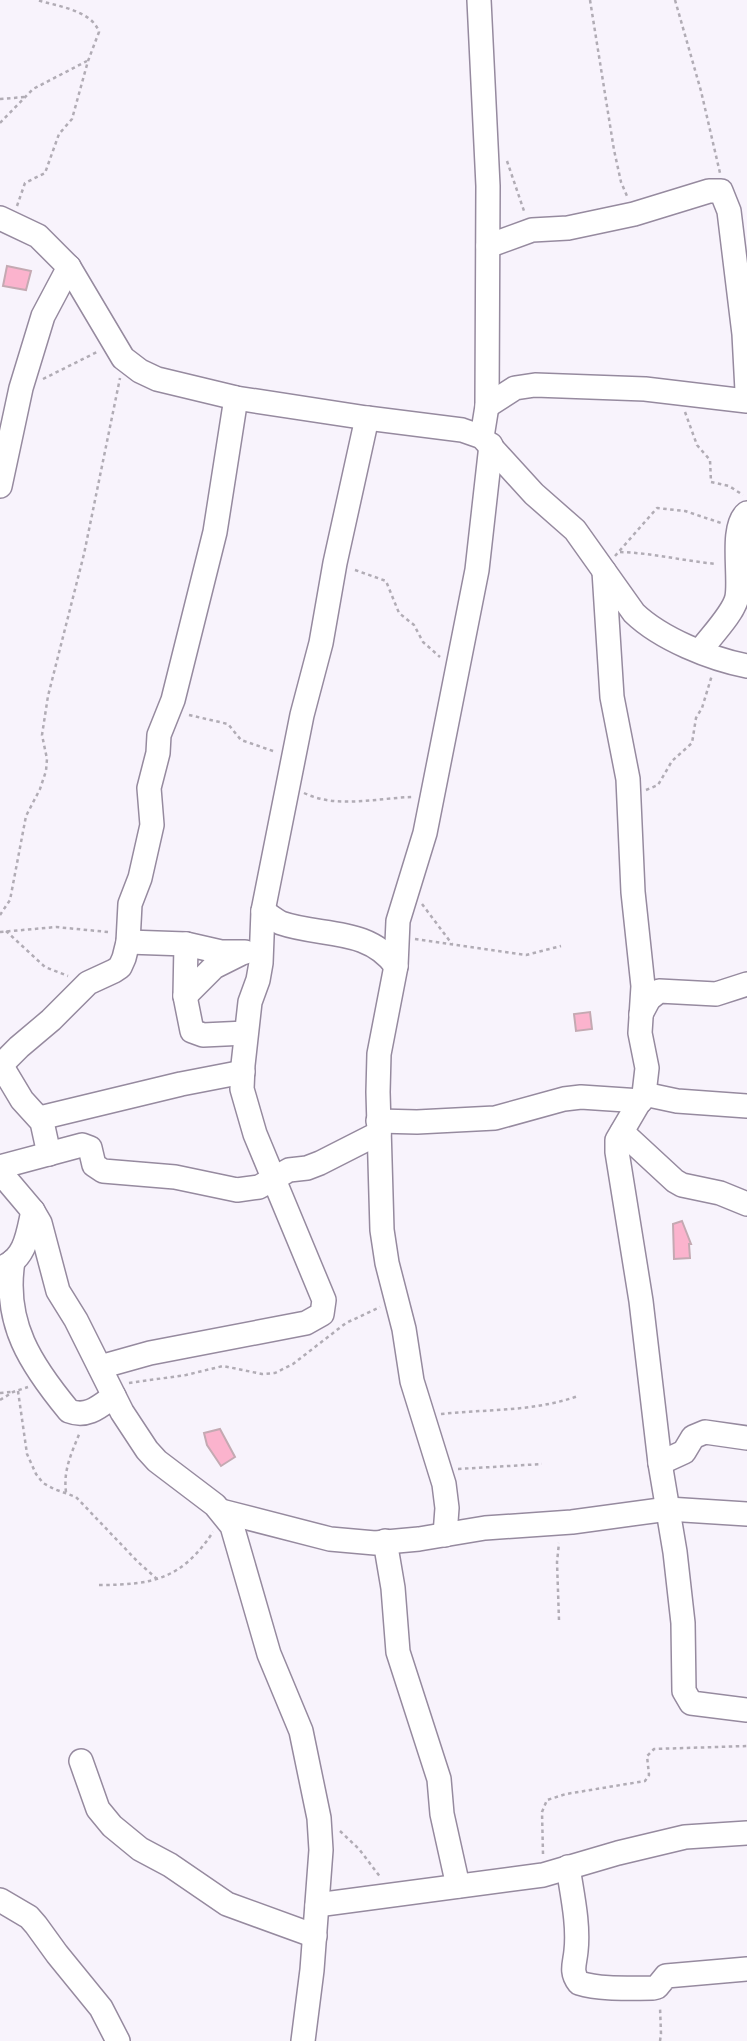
<svg xmlns="http://www.w3.org/2000/svg" width="747" height="2041" font-family="'Fira Sans',sans-serif">
<rect width="100%" height="100%" fill="#f8f3fc"/>
<!-- building -->
<g fill="#fbb3cd" stroke="#c4a9b2" stroke-width="2">
<path d="M7 266 31 271 26 290 3 286Z"/>
<path d="M590 1012 592 1029 576 1031 574 1014Z"/>
<path d="M682 1221 691 1244H689L690 1258 674 1259 673 1224Z"/>
<path d="M220 1429 235 1457 221 1466 207 1445 204 1433Z"/>
</g>
<g fill="none" stroke-linecap="round" stroke-linejoin="round">
<defs>
<g id="minor">
<path d="M479 0 488 186 487 406 482 437"/>
<path d="M0 218 38 236 69 267 123 358 140 371 157 379 236 398 367 418 462 430 482 437 534 494 575 530 634 613C661 639 711 659 747 666"/>
<path d="M488 246 532 230 568 228 634 214 709 191H721L729 211 744 334 747 391"/>
<path d="M487 406 515 388 535 385 645 389 747 401"/>
<path d="M0 486 21 388 43 316 69 267"/>
<path d="M604 571 612 697 628 779 633 892 643 986 640 1033 647 1068 644 1094 617 1140V1152L641 1301 660 1463 675 1552 683 1623 684 1691 691 1703 747 1710"/>
<path d="M700 651C710 637 734 613 737 597 741 577 730 526 747 513"/>
<path d="M263 911C269 915 275 920 281 923 321 937 368 927 396 966"/>
<path d="M128 942 186 944 221 952H245"/>
<path d="M186 944 185 996 192 1031 203 1035 246 1033"/>
<path d="M185 996 214 967 240 954"/>
<path d="M641 1014 649 999 659 991 716 994 747 984"/>
<path d="M1 1065 22 1100 42 1122 49 1154"/>
<path d="M0 1066 19 1047 51 1020 88 983 114 971 120 967 124 958 128 942 130 904 140 878 152 825 149 788 158 753 159 735 173 700 215 532 236 398"/>
<path d="M644 1094 677 1101 747 1106"/>
<path d="M40 1118 181 1084 243 1072"/>
<path d="M378 1121 417 1122 495 1118 564 1099 581 1097 641 1101"/>
<path d="M622 1132 675 1181 682 1185 720 1193 747 1204"/>
<path d="M0 1167 82 1145 90 1148 94 1165 103 1171 175 1177 237 1190 259 1187 289 1170 307 1168 320 1163 379 1133"/>
<path d="M0 1172 33 1211 40 1223 58 1291 76 1320 122 1412 147 1450 157 1461 215 1505 232 1526 269 1654 301 1731 319 1818 321 1850 312 1970 303 2041"/>
<path d="M13 1261C3 1323 31 1365 69 1411 87 1418 99 1407 114 1396"/>
<path d="M3 1267C26 1258 28 1233 33 1211"/>
<path d="M100 1367 150 1353 306 1323 322 1314 324 1300 255 1134 242 1089 243 1065 250 1002 258 980 261 963 263 911 302 715 321 643 335 563 367 418"/>
<path d="M660 1463 684 1452 693 1437 705 1432 747 1438"/>
<path d="M221 1511 330 1539 375 1543 419 1539 485 1528 572 1522 668 1509 747 1514"/>
<path d="M445 1535 447 1508 444 1484 412 1381 404 1329 387 1263 382 1230 378 1092 379 1054 396 966 398 921 425 833 477 570 491 445"/>
<path d="M385 1541 393 1588 398 1652 439 1779 442 1814 458 1886"/>
<path d="M81 1761 98 1809 112 1826 140 1849 170 1865 227 1904 315 1936"/>
<path d="M568 1867C572 1894 579 1924 576 1951 575 1963 570 1972 579 1983 602 1990 629 1988 653 1988L657 1987 666 1976 747 1969"/>
<path d="M0 1900 29 1917 36 1925 57 1954 101 2008 118 2041"/>
<path d="M317 1905 543 1875 618 1853 685 1837 747 1833"/>
</g>
</defs>
<!-- minor casing -->
<use href="#minor" stroke="#968a9f" stroke-width="26"/>
<!-- path -->
<g stroke="#b1acb5" stroke-width="2.5" stroke-dasharray="3.5 3.5" stroke-linecap="butt">
<path d="M590 0 614 150 621 182 627 196"/>
<path d="M675 0 701 91 720 173"/>
<path d="M0 99 25 97"/>
<path d="M0 123 33 89 87 61"/>
<path d="M507 161 525 214"/>
<path d="M17 206 25 183 45 173 59 134 72 119 88 61 99 32C92 10 56 6 37 0"/>
<path d="M43 379 97 352"/>
<path d="M685 412 697 445 710 460 711 482 729 486 743 495"/>
<path d="M620 552C653 553 684 561 717 564"/>
<path d="M615 556 657 508 685 511 721 523"/>
<path d="M355 570 386 581 399 613 414 625 423 642 440 657"/>
<path d="M189 715 228 724 241 740 276 752"/>
<path d="M646 790 658 785 672 761 692 743 696 718 702 708 712 675"/>
<path d="M304 793C337 809 377 798 412 797"/>
<path d="M422 904 452 944"/>
<path d="M0 915 10 900 26 816 40 789 46 771 47 759 42 735 48 696 84 554 120 378"/>
<path d="M6 931 45 967 68 976"/>
<path d="M0 932 56 927 108 932"/>
<path d="M415 939 526 955 561 946"/>
<path d="M129 1383 186 1375 223 1366 262 1374 275 1373 293 1364 346 1323 380 1307"/>
<path d="M18 1391 27 1454 36 1474 43 1483 54 1489 76 1497 138 1562 157 1579"/>
<path d="M0 1393 11 1392"/>
<path d="M0 1400 13 1392 28 1387"/>
<path d="M441 1414C487 1409 533 1412 578 1396"/>
<path d="M458 1469 542 1464"/>
<path d="M66 1492C63 1470 72 1452 80 1432"/>
<path d="M99 1585C153 1585 182 1579 213 1532"/>
<path d="M559 1620 557 1562 559 1543"/>
<path d="M340 1831 359 1849 381 1878"/>
<path d="M543 1854 542 1812 547 1800 566 1794 645 1781 649 1775 647 1756 654 1749 747 1746"/>
<path d="M660 2041 661 2034 660 2007"/>
</g>
<!-- minor -->
<use href="#minor" stroke="#fff" stroke-width="23"/>
</g>
</svg>
